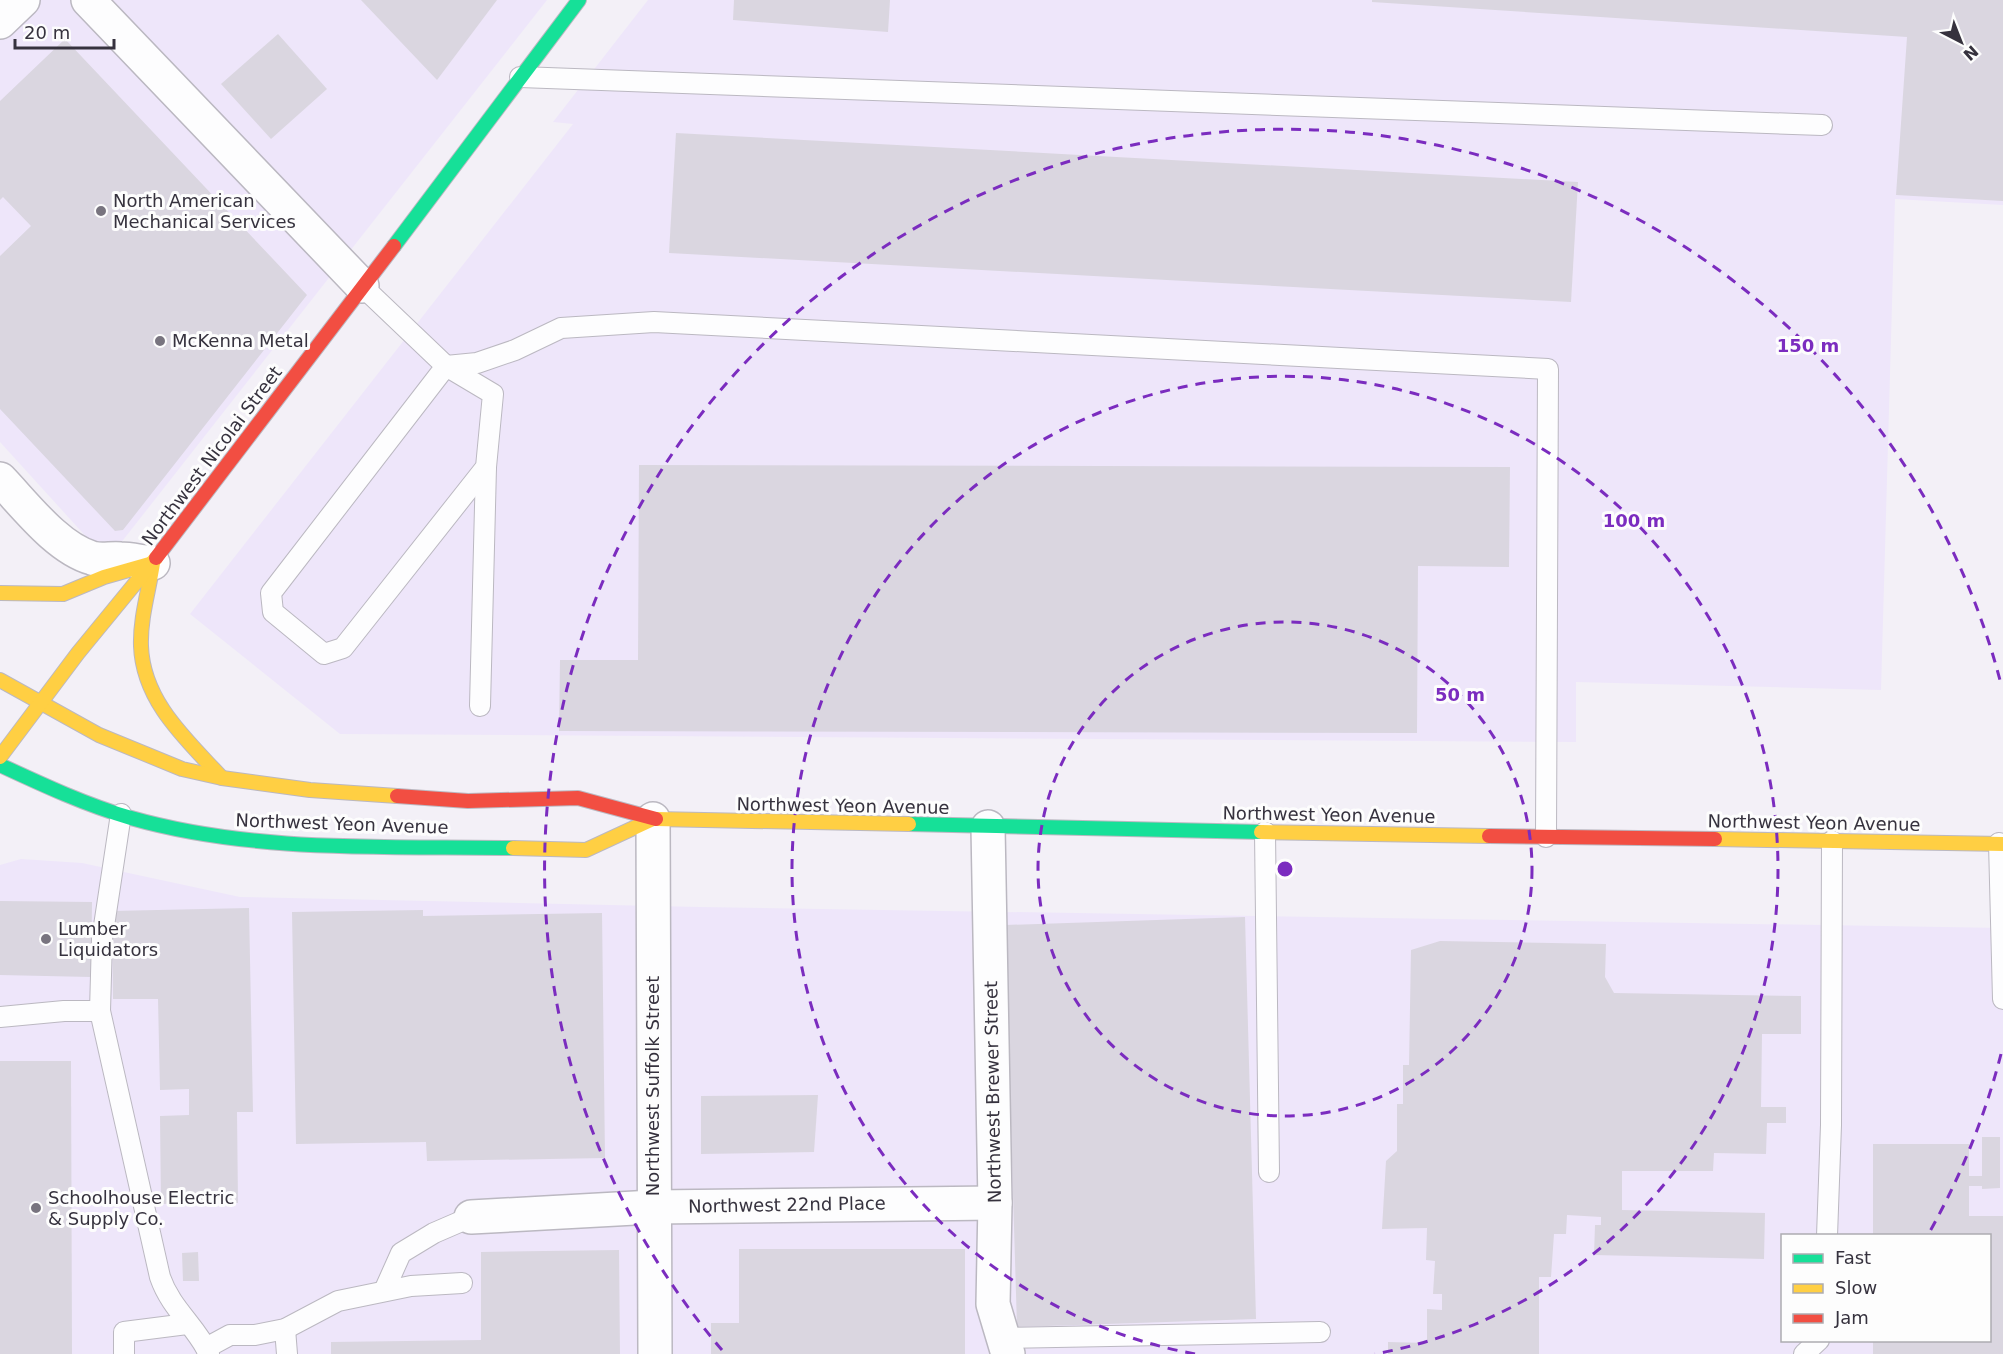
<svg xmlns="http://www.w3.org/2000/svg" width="2003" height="1354" font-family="'DejaVu Sans',sans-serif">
<rect width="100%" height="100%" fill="#f3f0f7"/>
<!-- built -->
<g fill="#eee6fa" fill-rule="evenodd">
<path d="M0 0H547L120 544 109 547 90 541 0 442Z"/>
<path d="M648 0H2003V205L1895 199 1881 690 1576 682V742L340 734 190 614 573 124 553 122Z"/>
<path d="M21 859 82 863 240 897 700 907 2003 928V1354H0V865ZM1782 1236H1990V1340H1782Z"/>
</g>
<!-- building -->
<g fill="#dad6e0">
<path d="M361 0H497L437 80Z"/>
<path d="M734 0H890L888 32 733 20Z"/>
<path d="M1372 0H2003V201L1896 195 1907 37 1372 2Z"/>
<path d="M278 34 327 89 271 139 221 84Z"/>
<path d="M65 39 307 295 123 530 115 531 0 409V256L31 226 3 197 0 200V101Z"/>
<path d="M676 133 1578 182 1571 302 669 253Z"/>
<path d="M639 465 1510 467 1509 567 1418 566 1417 733 559 731 560 660H638Z"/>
<path d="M0 901 92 902 91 977 0 975Z"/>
<path d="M249 908 253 1112H237L238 1203 161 1204 160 1116 189 1115V1089L160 1090 158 999H113L112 911Z"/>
<path d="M423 910V916L602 913 605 1158 427 1161 426 1142 296 1144 292 912Z"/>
<path d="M1245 917 1256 1319 1017 1327 1005 925Z"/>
<path d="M1440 941 1606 944 1605 977 1614 993 1801 996V1034H1762L1761 1107H1786V1123H1767L1766 1154 1714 1153 1713 1171H1622V1210L1765 1213 1764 1259 1594 1255 1595 1225H1601V1217L1567 1215 1566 1234H1554L1551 1277H1539V1354H1388V1342L1427 1343V1309L1442 1310V1294H1433L1435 1261 1426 1260 1427 1228 1382 1229 1386 1161 1397 1151V1104H1403V1065H1409L1411 950Z"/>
<path d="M0 1061H71L72 1354H0Z"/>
<path d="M818 1095 814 1152 701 1154V1096Z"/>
<path d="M1982 1137H2000V1188L1982 1189V1186H1969V1216H2003V1354H1873V1340H1990V1236H1873V1144H1969V1176H1982Z"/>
<path d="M739 1249H965V1354H711V1323H739Z"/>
<path d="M619 1250 620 1354H331V1342L481 1340V1252Z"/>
<path d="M198 1252 199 1281H183L182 1253Z"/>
</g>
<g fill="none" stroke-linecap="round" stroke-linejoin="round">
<defs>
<g id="lane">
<path d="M520 77 1822 125"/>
<path d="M362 286 446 366 271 593 273 612 324 654 343 648 486 467 493 394 446 366"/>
<path d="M446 366 477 363 515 350 561 328 654 322 1548 369 1546 837"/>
<path d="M480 706 486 467"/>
<path d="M1265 832 1269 1172"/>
<path d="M1999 843 2003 999"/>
<path d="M100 1011 160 1277C171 1309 196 1326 209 1354"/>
<path d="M0 1017 64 1011H100L102 939 121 814"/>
<path d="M1827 1236 1831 1125 1832 841"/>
<path d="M384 1291 401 1253 434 1233 471 1217"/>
<path d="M285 1329 287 1354"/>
<path d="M1003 1338 1320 1332"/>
<path d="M206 1348 230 1335H255L285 1329 338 1301 411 1286 462 1283"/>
<path d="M124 1354V1332L187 1324"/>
<path d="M1804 1354 1819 1340"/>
</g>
<g id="street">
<path d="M88 0 362 286"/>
<path d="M0 22 23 0"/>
<path d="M0 479C25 505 57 548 92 558 101 561 111 558 120 559 131 559 142 562 153 563"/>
<path d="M653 819 655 1353"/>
<path d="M988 827 995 1203 993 1304 1008 1354"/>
<path d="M471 1217 653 1207 995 1203"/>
</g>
<g id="fast">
<path d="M394 246 579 0"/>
<path d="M0 765C43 785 86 805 131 818 254 853 386 846 513 848"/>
<path d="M909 824 1261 832"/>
</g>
<g id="slow">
<path d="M0 593 63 594 104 577 153 563C149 590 140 618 141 646 143 702 187 740 222 778"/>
<path d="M0 680 99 735 182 769 222 778 310 790 397 796"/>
<path d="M0 757 78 653 156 558"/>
<path d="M656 819 909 824"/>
<path d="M1261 832 1489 836"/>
<path d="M1715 839 2003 844"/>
<path d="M513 848 586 850 653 819"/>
</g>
<g id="jam">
<path d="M156 558 394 246"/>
<path d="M397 796 468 801 578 798 656 819"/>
<path d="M1489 836 1715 839"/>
</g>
</defs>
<!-- lane casing -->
<use href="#lane" stroke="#bbb8c1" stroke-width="22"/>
<!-- street casing -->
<use href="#street" stroke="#bbb8c1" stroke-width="36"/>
<!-- fast casing -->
<use href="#fast" stroke="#bbb8c1" stroke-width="16"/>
<!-- slow casing -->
<use href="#slow" stroke="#bbb8c1" stroke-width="16"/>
<!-- jam casing -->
<use href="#jam" stroke="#bbb8c1" stroke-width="16"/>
<!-- lane -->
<use href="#lane" stroke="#fdfdfe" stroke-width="20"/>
<!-- street -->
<use href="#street" stroke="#fdfdfe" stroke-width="33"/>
<!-- fast -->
<use href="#fast" stroke="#16e098" stroke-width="14"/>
<!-- slow -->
<use href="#slow" stroke="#ffcf43" stroke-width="14"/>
<!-- jam -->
<use href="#jam" stroke="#f24e42" stroke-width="14"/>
</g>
<!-- distance rings -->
<g fill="none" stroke="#7b2cbf" stroke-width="3" stroke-dasharray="10 8">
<circle cx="1285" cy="869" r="247"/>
<path d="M1195 1354A493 493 0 1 1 1375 1354"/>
<path d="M2001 1054A740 740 0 0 1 1929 1233M722 1350A740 740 0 1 1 2001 684"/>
</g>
<!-- markers -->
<g fill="#78747f" stroke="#fdfdfd" stroke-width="2">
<circle cx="101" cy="211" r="6"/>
<circle cx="160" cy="341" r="6"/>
<circle cx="46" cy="939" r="6"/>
<circle cx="36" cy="1208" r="6"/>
</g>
<g text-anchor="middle" stroke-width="6" stroke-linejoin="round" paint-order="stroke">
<!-- poi labels -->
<g font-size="18" fill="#36323e" stroke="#fdfdfd" text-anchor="start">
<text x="113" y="207">North American<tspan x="113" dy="21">Mechanical Services</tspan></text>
<text x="172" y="347">McKenna Metal</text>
<text x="58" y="935">Lumber<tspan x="58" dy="21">Liquidators</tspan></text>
<text x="48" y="1204">Schoolhouse Electric<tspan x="48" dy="21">&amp; Supply Co.</tspan></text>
</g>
<!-- street labels -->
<g font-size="18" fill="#36323e" stroke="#fdfdfd">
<text transform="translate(212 456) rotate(-53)" y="6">Northwest Nicolai Street</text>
<text transform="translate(843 806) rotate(1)" y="6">Northwest Yeon Avenue</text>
<text transform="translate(1329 815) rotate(1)" y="6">Northwest Yeon Avenue</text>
<text transform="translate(1814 823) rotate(1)" y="6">Northwest Yeon Avenue</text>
<text transform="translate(342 824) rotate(2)" y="6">Northwest Yeon Avenue</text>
<text transform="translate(653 1086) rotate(-90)" y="6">Northwest Suffolk Street</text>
<text transform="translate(993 1092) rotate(-91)" y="6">Northwest Brewer Street</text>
<text transform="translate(787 1205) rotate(-1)" y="6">Northwest 22nd Place</text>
</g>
</g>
<circle cx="1285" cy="869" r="9" fill="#7b2cbf" stroke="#fdfdfd" stroke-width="3"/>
<g font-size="18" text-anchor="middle" font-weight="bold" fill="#7b2cbf" stroke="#fdfdfd" stroke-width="6" stroke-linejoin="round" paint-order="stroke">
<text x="1808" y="352">150 m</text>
<text x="1634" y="527">100 m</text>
<text x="1460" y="701">50 m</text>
</g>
<!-- legend -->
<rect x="1781" y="1234" width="210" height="108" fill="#fdfdfd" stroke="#adacb1" stroke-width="1.5"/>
<rect x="1793" y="1254" width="30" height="9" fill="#16e098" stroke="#adacb1" stroke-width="1.5"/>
<text x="1835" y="1264" font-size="18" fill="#36323e">Fast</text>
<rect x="1793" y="1284" width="30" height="9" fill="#ffcf43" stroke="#adacb1" stroke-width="1.5"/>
<text x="1835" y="1294" font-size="18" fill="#36323e">Slow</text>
<rect x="1793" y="1314" width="30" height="9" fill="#f24e42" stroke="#adacb1" stroke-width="1.5"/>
<text x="1835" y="1324" font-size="18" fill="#36323e">Jam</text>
<!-- north arrow -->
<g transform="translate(1961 42) rotate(138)" stroke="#fdfdfd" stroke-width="4.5" paint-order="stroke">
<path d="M0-4.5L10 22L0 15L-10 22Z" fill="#36323e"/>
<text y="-9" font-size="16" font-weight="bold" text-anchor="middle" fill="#36323e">N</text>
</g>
<!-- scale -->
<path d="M15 39v9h99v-9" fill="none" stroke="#36323e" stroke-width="3"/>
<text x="24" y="39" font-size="18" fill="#36323e" stroke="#fdfdfd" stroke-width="4.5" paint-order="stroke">20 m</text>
</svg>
